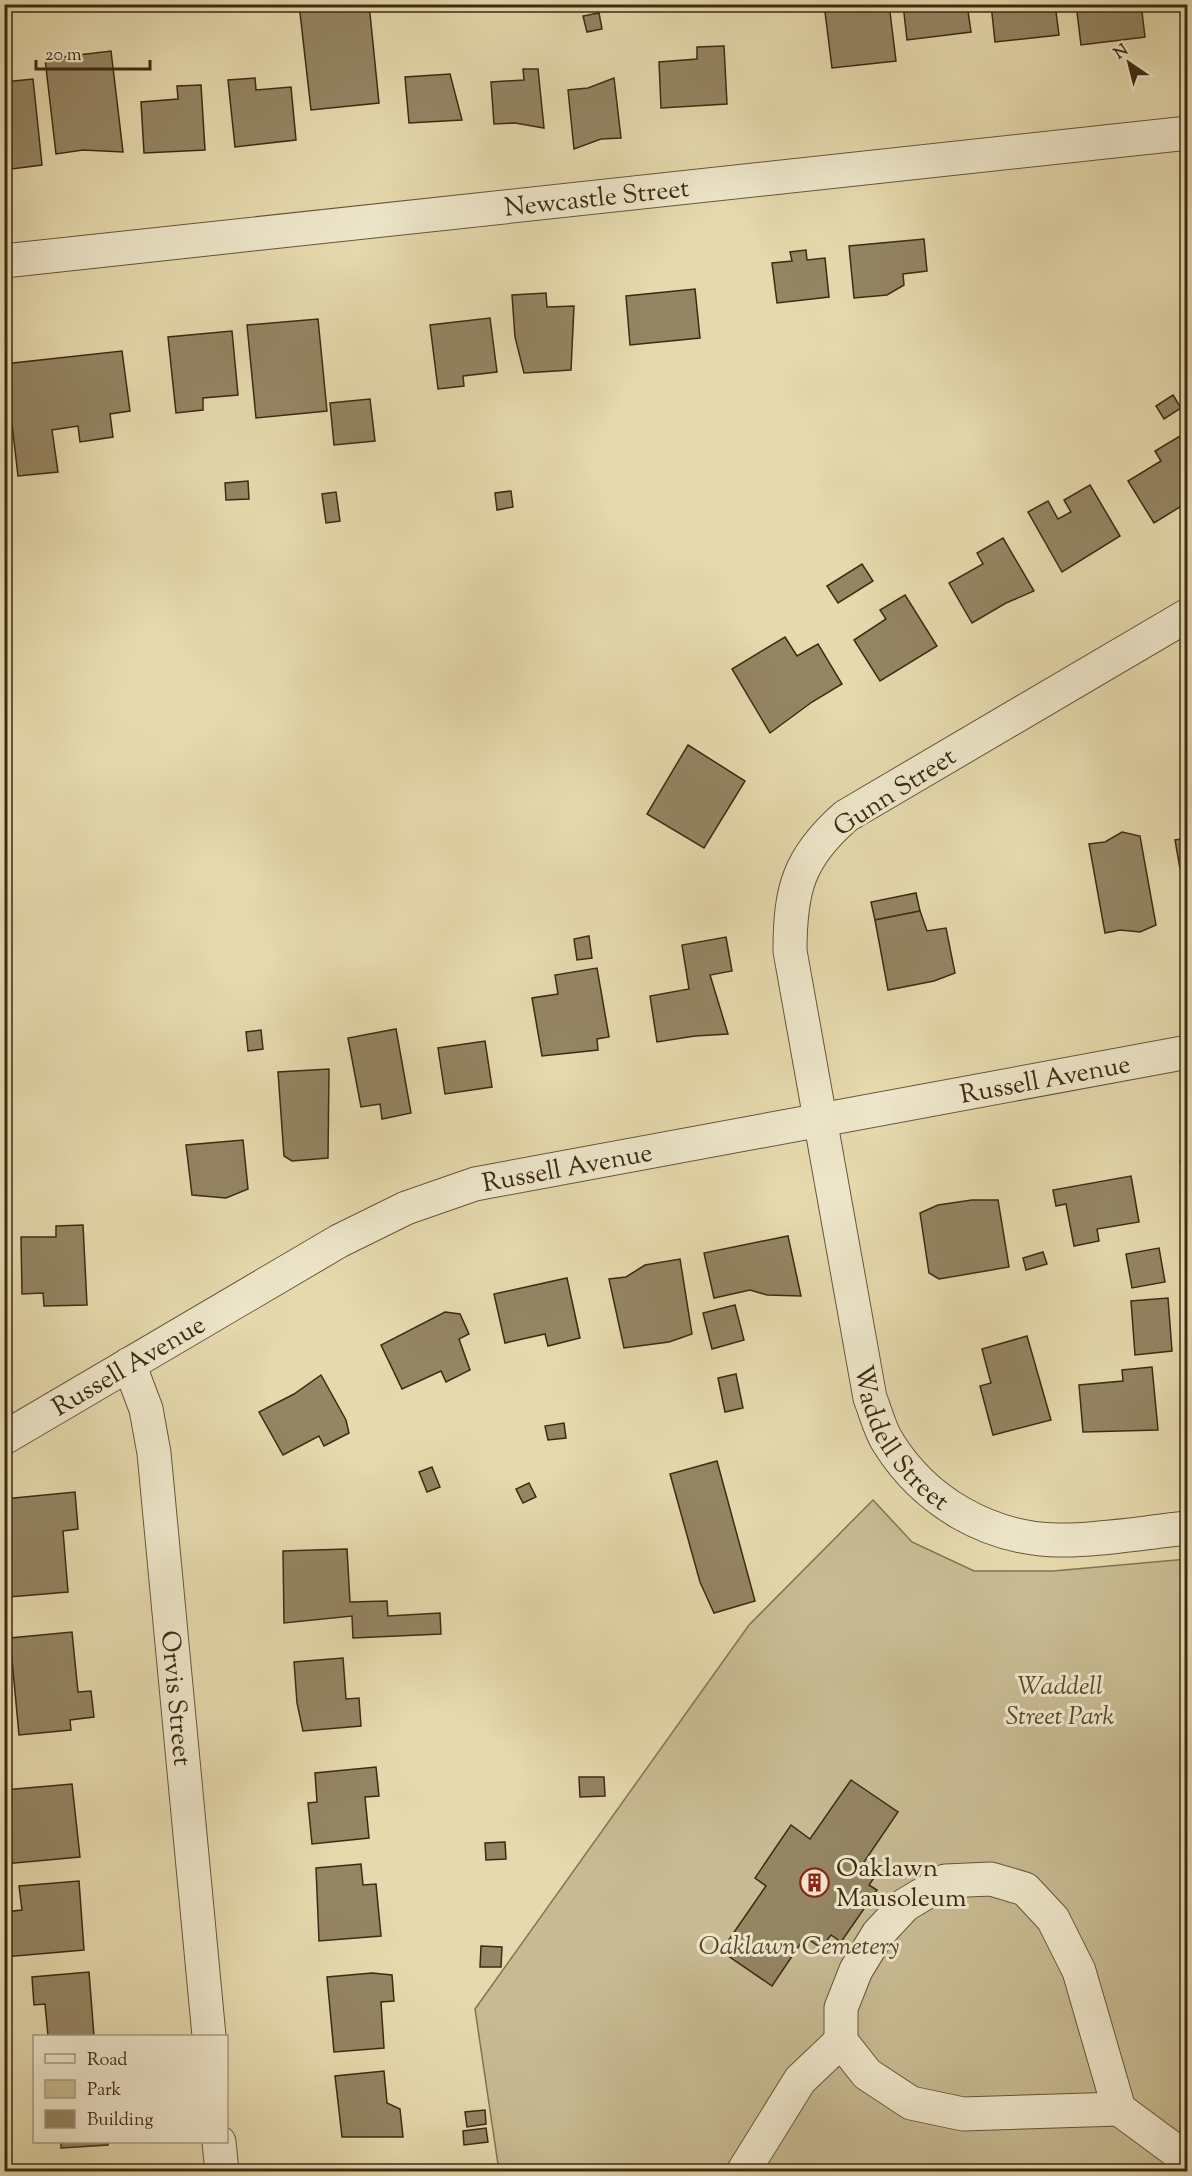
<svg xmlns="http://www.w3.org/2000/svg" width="1192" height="2176" font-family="'Sorts Mill Goudy',serif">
<rect width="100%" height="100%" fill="#e5d9ad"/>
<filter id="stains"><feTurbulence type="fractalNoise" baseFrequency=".00333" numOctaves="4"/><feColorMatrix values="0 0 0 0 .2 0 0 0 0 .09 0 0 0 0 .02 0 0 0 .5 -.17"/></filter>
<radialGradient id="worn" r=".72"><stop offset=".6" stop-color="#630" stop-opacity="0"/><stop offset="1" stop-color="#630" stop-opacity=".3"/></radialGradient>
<!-- green -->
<path fill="#c8bb93" stroke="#827353" stroke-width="1.5" d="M873 1500 912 1542 974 1571H1053L1187 1559V2171H499L475 2009 749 1625Z"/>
<!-- building -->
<g fill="#948563" stroke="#3c2b13" stroke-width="1.5">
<path d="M299 4H369L379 103 311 110Z"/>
<path d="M824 4H889L896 61 832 68Z"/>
<path d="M903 4H967L971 32 907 40Z"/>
<path d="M991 4H1055L1059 35 995 42Z"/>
<path d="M1076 4H1141L1145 37 1081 45Z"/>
<path d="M599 13 602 29 587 32 583 16Z"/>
<path d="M724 46 727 104 661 108 659 62 697 59V47Z"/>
<path d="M111 51 123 152 83 150 56 154 45 59Z"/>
<path d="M523 69H538L544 128 515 123 494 124 491 82 524 80Z"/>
<path d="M450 74 462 120 409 123 405 77Z"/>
<path d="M255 78 256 90 291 87 296 140 235 147 228 80Z"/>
<path d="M614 78 621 138 601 139 574 149 568 90 588 88Z"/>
<path d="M33 79 42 165 4 170V82Z"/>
<path d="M201 85 205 150 144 153 141 102 178 99 177 86Z"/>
<path d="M924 239 927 271 903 274 904 285 887 295 854 298 849 246Z"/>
<path d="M806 250 807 260 825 258 829 297 777 303 772 263 792 261 790 252Z"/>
<path d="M695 289 700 338 630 345 626 296Z"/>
<path d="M546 293 547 307 574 306 571 370 524 373 515 337 512 295Z"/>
<path d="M490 318 497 372 463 376 464 386 438 389 430 325Z"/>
<path d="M318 319 327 411 256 418 247 325Z"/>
<path d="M232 331 238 395 203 398V410L176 413 168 337Z"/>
<path d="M122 351 130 411 110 414 113 437 80 442 78 426 52 430 58 472 18 476 12 424 5 425 4 364Z"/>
<path d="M1173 395 1181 408 1164 419 1156 406Z"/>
<path d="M370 399 375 441 334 445 330 403Z"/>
<path d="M1180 436 1188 449V502L1154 523 1128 481 1161 461 1155 451Z"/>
<path d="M248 481 249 499 226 500 225 483Z"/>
<path d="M1090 485 1120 536 1062 572 1028 512 1048 501 1058 519 1071 512 1064 500Z"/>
<path d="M511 491 513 507 497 510 495 493Z"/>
<path d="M336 492 340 521 326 523 322 494Z"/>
<path d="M1003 538 1034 591 1006 603 972 623 949 583 983 564 977 553Z"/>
<path d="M862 564 873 581 838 603 827 586Z"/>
<path d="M905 595 937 646 880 681 854 640 886 619 880 610Z"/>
<path d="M785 637 797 656 818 644 842 684 812 702 770 733 732 669Z"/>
<path d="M688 745 745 781 704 848 647 814Z"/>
<path d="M1122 832 1140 836 1156 925 1140 932 1120 930 1105 933 1089 844 1105 842Z"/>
<path d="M1188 838V868L1180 869 1175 840Z"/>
<path d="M916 893 920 911 875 920 871 902Z"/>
<path d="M920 911 927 931 946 928 955 973 934 981 888 990 875 920Z"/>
<path d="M589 936 592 958 577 960 574 939Z"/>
<path d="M726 937 732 971 710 975 728 1034 695 1036 657 1042 650 996 689 989 682 945Z"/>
<path d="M597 968 609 1037 597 1039 598 1050 542 1056 532 998 558 994 555 975Z"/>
<path d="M396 1029 411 1113 382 1119 380 1104 361 1107 348 1038Z"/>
<path d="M261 1030 263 1049 248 1051 246 1032Z"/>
<path d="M485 1041 492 1087 445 1094 438 1048Z"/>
<path d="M329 1069 328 1158 292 1161 284 1156 278 1072Z"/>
<path d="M243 1140 248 1189 226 1198 192 1195 186 1145Z"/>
<path d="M1188 1161V1201L1180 1162Z"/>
<path d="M1131 1176 1139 1222 1097 1229 1099 1241 1074 1246 1066 1204 1056 1206 1053 1190Z"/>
<path d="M972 1200H998L1009 1267 939 1279 929 1273 920 1213 938 1205Z"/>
<path d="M83 1225 87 1305 44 1306 43 1293 22 1294 21 1237H56V1226Z"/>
<path d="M788 1236 801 1296 767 1295 750 1290 714 1298 704 1253Z"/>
<path d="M1159 1248 1165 1282 1132 1288 1126 1254Z"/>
<path d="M1043 1252 1047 1264 1026 1270 1023 1258Z"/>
<path d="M680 1259 692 1334 669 1342 624 1348 609 1279 626 1277 645 1265Z"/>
<path d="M567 1278 580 1338 548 1346 545 1334 505 1343 494 1294Z"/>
<path d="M1168 1298 1172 1351 1135 1355 1131 1301Z"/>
<path d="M735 1305 744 1340 712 1349 703 1313Z"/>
<path d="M445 1312 460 1314 469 1334 459 1339 470 1370 446 1382 441 1371 402 1389 381 1345Z"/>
<path d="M1027 1336 1051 1420 993 1435 980 1386 991 1383 982 1349Z"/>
<path d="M1152 1367 1158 1430 1083 1432 1079 1385 1123 1381 1122 1370Z"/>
<path d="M736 1374 743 1408 725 1412 718 1378Z"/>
<path d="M321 1375 346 1420 349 1433 324 1446 319 1436 283 1455 259 1412 294 1394Z"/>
<path d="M564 1423 566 1438 548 1440 545 1426Z"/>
<path d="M717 1461 755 1601 714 1613 700 1582 670 1474Z"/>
<path d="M432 1467 440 1487 427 1492 419 1472Z"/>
<path d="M529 1483 536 1497 523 1503 516 1489Z"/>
<path d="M75 1492 78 1529 63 1531 68 1592 9 1597 4 1553V1499Z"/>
<path d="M347 1549 350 1602 387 1601 388 1616 440 1613 441 1634 353 1638 352 1616 284 1623 283 1551Z"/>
<path d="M72 1632 78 1692 91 1691 94 1717 70 1720 71 1730 19 1735 10 1638Z"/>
<path d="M343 1658 346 1699 359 1698 361 1726 303 1731 297 1703 294 1662Z"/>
<path d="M376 1767 379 1796 365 1797 369 1838 312 1844 308 1803 317 1802 315 1773Z"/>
<path d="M579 1777H604L605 1796 580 1797Z"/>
<path d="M851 1780 898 1812 864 1862 878 1872 869 1885 877 1890 841 1942 831 1935 821 1948 805 1937 772 1986 721 1951 766 1886 755 1878 791 1825 810 1839Z"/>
<path d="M72 1784 80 1857 4 1864V1790Z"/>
<path d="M505 1842 506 1859 486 1860 485 1843Z"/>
<path d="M361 1864 363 1885 376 1884 381 1936 319 1941 316 1868Z"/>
<path d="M79 1881 84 1950 4 1957V1912L22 1910 19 1886Z"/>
<path d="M481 1946 502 1947 501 1967H480Z"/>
<path d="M89 1972 94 2036H48L45 2004 34 2005 32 1977Z"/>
<path d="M372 1973 392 1975 394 2001 381 2002 384 2048 334 2052 327 1977Z"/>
<path d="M384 2071 387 2103 400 2109 403 2137H342L335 2076Z"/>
<path d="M485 2110 486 2124 467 2127 465 2112Z"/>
<path d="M486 2128 488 2142 464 2145 463 2131Z"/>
<path d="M61 2142H108V2145L61 2148Z"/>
<path d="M106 2167V2172H50Z"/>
</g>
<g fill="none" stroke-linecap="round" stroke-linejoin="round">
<defs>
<g id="street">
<path id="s1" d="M4 261 1188 133"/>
<path id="s2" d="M1188 615 846 816C798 858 790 890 790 951L870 1398C876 1413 880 1431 889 1444 925 1501 987 1538 1056 1540 1097 1541 1146 1532 1188 1528"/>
<path id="s3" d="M129 1364 146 1409 154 1453 209 2036"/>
<path id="s4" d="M4 1438 339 1241 406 1208 475 1184 1188 1052"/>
<path d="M1119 2109 963 2114 911 2103 867 2074 841 2041V2008L856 1970 878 1934 905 1905 945 1881 991 1879 1025 1889 1053 1919 1079 1971 1119 2109 1188 2160"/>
<path d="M219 2142 222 2172"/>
<path d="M743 2172 800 2080 841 2041"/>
</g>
</defs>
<!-- street casing -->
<use href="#street" stroke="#66563a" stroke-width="35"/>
<!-- street -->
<use href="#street" stroke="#eee6ca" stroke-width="33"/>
</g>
<!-- icons -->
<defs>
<symbol id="building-ring" viewBox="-11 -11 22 22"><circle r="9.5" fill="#eee6ca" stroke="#8f2418" stroke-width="1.5"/><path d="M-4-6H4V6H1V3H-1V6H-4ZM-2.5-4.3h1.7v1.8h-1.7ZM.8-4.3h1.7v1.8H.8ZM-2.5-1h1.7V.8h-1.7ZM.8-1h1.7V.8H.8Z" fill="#8f2418"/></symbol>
</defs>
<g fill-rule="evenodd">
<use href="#building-ring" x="798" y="1866" width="33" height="33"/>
</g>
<g text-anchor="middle" stroke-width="6" stroke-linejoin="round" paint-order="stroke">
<!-- street labels -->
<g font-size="26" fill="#3c2b13" stroke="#eee6ca">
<text dy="9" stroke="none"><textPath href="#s1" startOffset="596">Newcastle Street</textPath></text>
<text transform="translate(894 791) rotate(-33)" y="9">Gunn Street</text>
<text dy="9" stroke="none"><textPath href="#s4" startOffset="1116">Russell Avenue</textPath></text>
<text dy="9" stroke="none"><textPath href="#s4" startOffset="630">Russell Avenue</textPath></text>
<text dy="9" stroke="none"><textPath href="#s4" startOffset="144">Russell Avenue</textPath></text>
<text dy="9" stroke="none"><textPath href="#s2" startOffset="1053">Waddell Street</textPath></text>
<text dy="9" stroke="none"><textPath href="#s3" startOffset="339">Orvis Street</textPath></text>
</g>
<!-- park labels -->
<g font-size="26" font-style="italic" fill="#58482d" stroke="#eee6ca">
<text x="1060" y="1694">Waddell<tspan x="1060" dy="30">Street Park</tspan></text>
<text x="799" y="1954">Oaklawn Cemetery</text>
</g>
<!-- poi labels -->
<g font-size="26" fill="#3c2b13" stroke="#eee6ca" text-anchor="start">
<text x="836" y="1876">Oaklawn<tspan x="836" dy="30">Mausoleum</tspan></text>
</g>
</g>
<!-- margin -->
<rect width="1192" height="2176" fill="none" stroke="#e5d9ad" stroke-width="24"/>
<rect x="6" y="6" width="1180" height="2164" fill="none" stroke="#3c2b13" stroke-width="3"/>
<rect x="12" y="12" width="1168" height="2152" fill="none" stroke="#3c2b13" stroke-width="1.5"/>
<!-- legend -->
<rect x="33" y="2035" width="195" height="108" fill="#eee6ca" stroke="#a79b81" stroke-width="1.5"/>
<rect x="45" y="2054" width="30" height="9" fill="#eee6ca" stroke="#a79b81" stroke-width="1.5"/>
<text x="87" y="2065" font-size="18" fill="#3c2b13">Road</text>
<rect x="45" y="2080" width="30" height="18" fill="#c8bb93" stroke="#a79b81" stroke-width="1.5"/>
<text x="87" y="2095" font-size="18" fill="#3c2b13">Park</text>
<rect x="45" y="2110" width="30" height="18" fill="#948563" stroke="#a79b81" stroke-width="1.5"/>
<text x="87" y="2125" font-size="18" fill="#3c2b13">Building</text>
<!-- north arrow -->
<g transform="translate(1129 63) rotate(325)" stroke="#eee6ca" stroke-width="4.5" paint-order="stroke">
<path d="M0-4.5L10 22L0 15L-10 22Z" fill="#3c2b13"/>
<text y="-9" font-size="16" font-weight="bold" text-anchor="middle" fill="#3c2b13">N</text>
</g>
<!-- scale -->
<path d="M36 60v9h114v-9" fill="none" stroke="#3c2b13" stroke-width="3"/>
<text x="45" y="60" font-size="18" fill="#3c2b13" stroke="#eee6ca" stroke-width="4.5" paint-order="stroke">20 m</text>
<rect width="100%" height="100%" filter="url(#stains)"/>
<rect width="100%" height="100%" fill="url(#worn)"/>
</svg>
